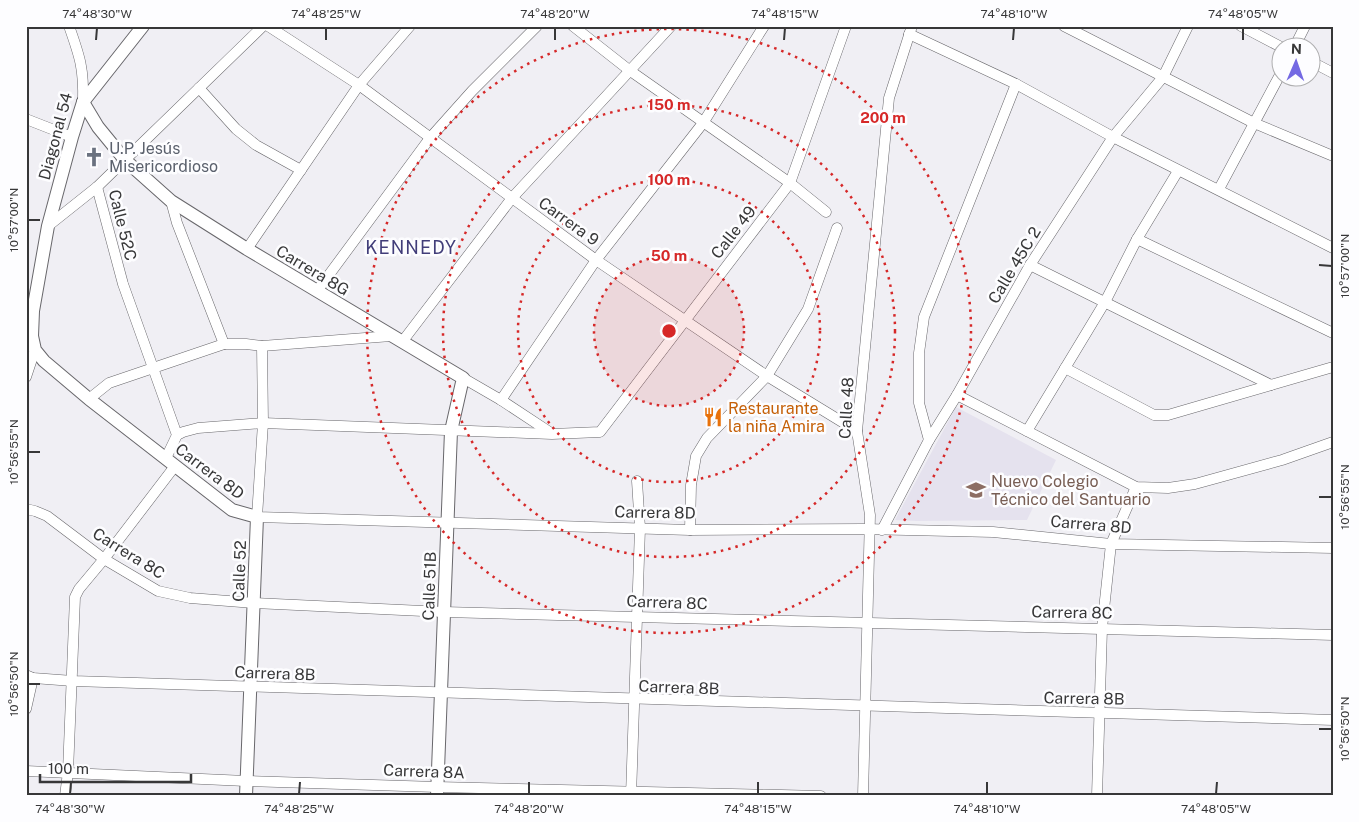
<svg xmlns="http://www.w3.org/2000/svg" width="1359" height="822" font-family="'Public Sans',sans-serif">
<rect width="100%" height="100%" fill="#f0eff4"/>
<!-- built -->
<path fill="#e5e2ee" d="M956 407 1056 460 1027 520 917 521 895 520Z"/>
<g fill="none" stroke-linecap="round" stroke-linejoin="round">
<defs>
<g id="minor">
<path d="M69 26C80 57 84 69 83 102"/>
<path d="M268 26 359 85 596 260 767 376 857 431"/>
<path d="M573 26 629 70 790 183 826 212"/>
<path d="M1064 26 1254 123 1333 156"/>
<path d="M1241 26 1283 48"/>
<path d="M909 34 1016 84 1113 137 1333 248"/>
<path d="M1294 48 1305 26"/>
<path d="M1312 62 1333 73"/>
<path d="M199 88 236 129 256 145 301 170"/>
<path d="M26 119 72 137"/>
<path d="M97 187 123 284 177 435 166 458"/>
<path d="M1219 189 1282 71"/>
<path d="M171 201 177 223 224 344"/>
<path d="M48 226 97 187 263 26"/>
<path d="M1137 239 1333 333"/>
<path d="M247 249 359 85 410 26"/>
<path d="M1030 265 1271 385"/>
<path d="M317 291 430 138 472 91 537 26"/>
<path d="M402 342 512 198 671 26"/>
<path d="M262 346 263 423 257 517 690 530 864 529 993 532 1111 544 1333 548"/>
<path d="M1065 368 1154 415H1168L1333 367"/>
<path d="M26 377 35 350"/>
<path d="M463 378 501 400 551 433"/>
<path d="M957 395 1136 487 1168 488 1195 484 1282 460 1333 442"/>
<path d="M89 399 109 383 224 344H246L262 346 391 336"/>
<path d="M501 400 596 260 703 123 764 26"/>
<path d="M1027 431 1105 302 1137 239 1178 171"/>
<path d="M177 435 183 432 198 428 263 423 552 434 600 432 790 183 846 26"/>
<path d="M929 440 919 403V353L924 317 1016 84"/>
<path d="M26 509 35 511 47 516 104 559 158 591 190 598 254 603 444 612 1333 635"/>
<path d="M690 530 691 485 696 456 707 438 767 376 808 309 837 228"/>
<path d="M882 530 929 440 957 395 1030 265 1113 137 1163 77 1188 26"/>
<path d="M26 675 33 678 73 681C493 696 913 709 1333 720"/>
<path d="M26 709 33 678"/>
<path d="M26 771 246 781 437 787 821 796"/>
<path d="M65 796 68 772 75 597 79 589 104 559 175 466"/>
<path d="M631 796 640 528 637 481"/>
<path d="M863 796 870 515 857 431 889 98 912 26"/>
<path d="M1097 796 1102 628 1111 544 1136 487"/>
</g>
<g id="tertiary">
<path d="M143 26 83 102 72 137 48 226 33 311 32 336 35 350 44 361 89 399 232 510 257 517 246 796"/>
<path d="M83 102 98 127 125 160 171 201 247 249 463 378 451 431 437 796"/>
</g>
</defs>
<!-- minor casing -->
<use href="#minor" stroke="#68676b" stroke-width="11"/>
<!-- tertiary casing -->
<use href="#tertiary" stroke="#68676b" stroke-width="14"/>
<!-- minor -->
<use href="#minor" stroke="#fff" stroke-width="10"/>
<!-- tertiary -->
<use href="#tertiary" stroke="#fff" stroke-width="12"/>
</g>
<!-- ticks -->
<path fill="none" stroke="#373738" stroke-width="2" d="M96 40 97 28M326 40V28M555 40V28M784 40 785 28M1013 40 1014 28M1243 40V28M28 220H40M1319 265 1332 266M28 452H40M1319 497H1332M28 684H40M1319 729H1332M70 794 71 782M299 794 300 782M529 794V782M758 794V782M987 794V782M1216 794 1217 782"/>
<!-- distance rings -->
<circle cx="669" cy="331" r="75" fill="#d62828" fill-opacity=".12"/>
<g fill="none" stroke="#d62828" stroke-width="2.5" stroke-dasharray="2.5 5">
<circle cx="669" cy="331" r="75"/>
<circle cx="669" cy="331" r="151"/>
<circle cx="669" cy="331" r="226"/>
<circle cx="669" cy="331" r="302"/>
</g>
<!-- icons -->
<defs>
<symbol id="church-bare" viewBox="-9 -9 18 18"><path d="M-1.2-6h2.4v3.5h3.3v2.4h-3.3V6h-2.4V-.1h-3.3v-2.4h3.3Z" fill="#6b7280" stroke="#fdfdff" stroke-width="2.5" paint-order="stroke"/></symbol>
<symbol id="restaurant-bare" viewBox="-9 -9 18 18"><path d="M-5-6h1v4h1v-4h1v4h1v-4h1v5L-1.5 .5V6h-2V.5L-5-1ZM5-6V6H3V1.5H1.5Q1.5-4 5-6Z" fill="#e8710a" stroke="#fdfdff" stroke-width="2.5" paint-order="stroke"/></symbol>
<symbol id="school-bare" viewBox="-9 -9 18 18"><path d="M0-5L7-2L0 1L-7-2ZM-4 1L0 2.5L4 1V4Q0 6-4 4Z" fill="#8d6e63" stroke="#fdfdff" stroke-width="2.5" paint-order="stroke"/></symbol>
</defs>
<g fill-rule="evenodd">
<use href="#church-bare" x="80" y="143" width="28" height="28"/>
<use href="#restaurant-bare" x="699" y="403" width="28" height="28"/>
<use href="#school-bare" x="962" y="476" width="28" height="28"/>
</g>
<g text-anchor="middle" stroke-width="5" stroke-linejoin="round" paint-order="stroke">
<!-- street labels -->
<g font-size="16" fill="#373738" stroke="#fdfdff">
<text transform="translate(55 136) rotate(-75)" y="6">Diagonal 54</text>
<text transform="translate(569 221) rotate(36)" y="6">Carrera 9</text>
<text transform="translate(123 225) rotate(76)" y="6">Calle 52C</text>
<text transform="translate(733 232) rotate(-52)" y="6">Calle 49</text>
<text transform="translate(1014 265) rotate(-59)" y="6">Calle 45C 2</text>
<text transform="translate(313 270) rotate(31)" y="6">Carrera 8G</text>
<text transform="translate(846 408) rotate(-87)" y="6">Calle 48</text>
<text transform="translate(210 471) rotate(37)" y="6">Carrera 8D</text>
<text transform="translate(655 512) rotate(1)" y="6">Carrera 8D</text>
<text transform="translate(1091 524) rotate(5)" y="6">Carrera 8D</text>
<text transform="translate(129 553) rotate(32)" y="6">Carrera 8C</text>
<text transform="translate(239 571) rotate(-88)" y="6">Calle 52</text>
<text transform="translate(429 586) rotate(-88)" y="6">Calle 51B</text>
<text transform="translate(667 602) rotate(2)" y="6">Carrera 8C</text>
<text transform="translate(1072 612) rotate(1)" y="6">Carrera 8C</text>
<text transform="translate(275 673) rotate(2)" y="6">Carrera 8B</text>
<text transform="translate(679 687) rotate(2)" y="6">Carrera 8B</text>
<text transform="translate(1084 698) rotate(1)" y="6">Carrera 8B</text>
<text transform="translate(424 771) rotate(2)" y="6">Carrera 8A</text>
</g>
<!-- worship labels -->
<g font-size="16" fill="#5b616d" stroke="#fdfdff" text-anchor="start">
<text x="109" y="154">U.P. Jesús<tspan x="109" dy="18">Misericordioso</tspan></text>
</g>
<!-- food labels -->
<g font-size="16" fill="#c56008" stroke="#fdfdff" text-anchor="start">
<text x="728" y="414">Restaurante<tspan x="728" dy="18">la niña Amira</tspan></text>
</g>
<!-- education labels -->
<g font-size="16" fill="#785e54" stroke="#fdfdff" text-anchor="start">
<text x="991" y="487">Nuevo Colegio<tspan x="991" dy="18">Técnico del Santuario</tspan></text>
</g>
<!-- neighbourhood labels -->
<g font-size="18" letter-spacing="1" fill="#413d79" stroke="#fdfdff">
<text x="411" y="254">KENNEDY</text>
</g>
</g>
<circle cx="669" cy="331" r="8" fill="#d62828" stroke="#fdfdff" stroke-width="2.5"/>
<g font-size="15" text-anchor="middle" font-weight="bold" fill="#d62828" stroke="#fdfdff" stroke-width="5" stroke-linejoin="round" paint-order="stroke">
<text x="669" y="110">150 m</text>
<text x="883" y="123">200 m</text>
<text x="669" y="185">100 m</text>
<text x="669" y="261">50 m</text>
</g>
<!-- border -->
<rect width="1359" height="822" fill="none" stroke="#fdfdff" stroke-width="55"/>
<!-- north arrow -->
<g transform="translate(1296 62) rotate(2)"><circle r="24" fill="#fdfdff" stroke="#aeaeaf"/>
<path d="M0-4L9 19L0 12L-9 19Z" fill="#7469e3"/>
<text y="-8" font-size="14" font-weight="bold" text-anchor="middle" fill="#373738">N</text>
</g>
<!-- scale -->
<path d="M40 774v8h151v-8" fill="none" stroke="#373738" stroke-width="2.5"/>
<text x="48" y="774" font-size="15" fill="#373738" stroke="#fdfdff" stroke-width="4" paint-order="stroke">100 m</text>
<rect x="28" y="28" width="1304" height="766" fill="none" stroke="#373738" stroke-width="2"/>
<g font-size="12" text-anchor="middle" fill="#373738">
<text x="97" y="18">74°48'30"W</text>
<text x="326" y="18">74°48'25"W</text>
<text x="555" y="18">74°48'20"W</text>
<text x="785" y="18">74°48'15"W</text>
<text x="1014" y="18">74°48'10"W</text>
<text x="1243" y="18">74°48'05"W</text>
<text transform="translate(14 220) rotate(-90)" y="4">10°57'00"N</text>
<text transform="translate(1345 266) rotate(-90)" y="4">10°57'00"N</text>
<text transform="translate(14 452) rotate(-90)" y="4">10°56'55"N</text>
<text transform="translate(1345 497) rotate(-90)" y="4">10°56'55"N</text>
<text transform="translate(14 684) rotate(-90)" y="4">10°56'50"N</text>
<text transform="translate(1345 729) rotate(-90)" y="4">10°56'50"N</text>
<text x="70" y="813">74°48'30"W</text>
<text x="299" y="813">74°48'25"W</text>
<text x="529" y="813">74°48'20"W</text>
<text x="758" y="813">74°48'15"W</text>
<text x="987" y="813">74°48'10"W</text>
<text x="1216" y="813">74°48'05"W</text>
</g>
</svg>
